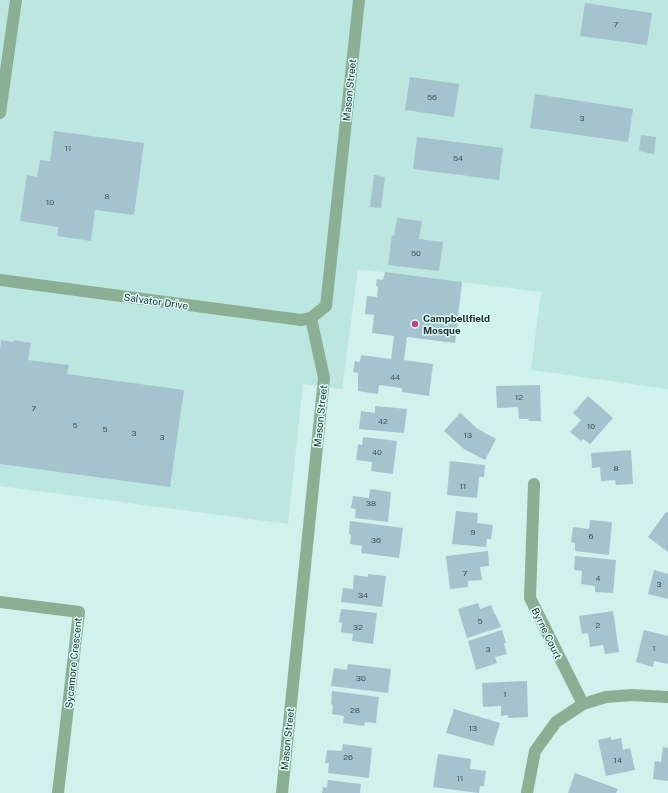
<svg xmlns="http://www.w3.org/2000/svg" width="668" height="793" font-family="'Public Sans',sans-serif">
<rect width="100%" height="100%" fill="#d0f1ec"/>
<!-- built -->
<path fill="#bce7e1" d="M0 0H668V389L531 370 541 292 358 269 342 389 303 384 288 524 0 486Z"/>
<!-- building -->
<g fill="#a4c3cd">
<path d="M585 3 652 13 647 45 580 36Z"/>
<path d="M410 77 459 84 454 117 405 110Z"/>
<path d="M535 94 633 109 628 142 530 128Z"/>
<path d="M54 131 144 143 134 215 95 210 91 241 57 236 59 227 20 221 27 175 37 177 40 160 50 161Z"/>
<path d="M641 135 656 137 654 154 639 151Z"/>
<path d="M417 137 503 148 499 180 413 169Z"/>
<path d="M374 175 385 177 381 208 370 207Z"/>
<path d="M397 218 422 221 419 239 443 242 439 271 388 265 392 235 394 236Z"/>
<path d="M385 272 462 282 455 343 407 337 404 360 433 364 429 396 402 392V388L379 385 378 394 358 391V373L353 372 355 361 360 362 361 355 391 359 394 336 372 333 374 315 365 314 367 296 377 297 378 287 376 286 377 279 383 280Z"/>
<path d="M1 340 14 342V340L31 343 28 360 69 365 67 374 184 390 170 487 0 464V351Z"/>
<path d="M540 385 541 421H529L528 419H519L518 407 497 408 496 386Z"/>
<path d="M588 396 613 418 590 444 583 439 581 441 570 432 581 420 573 413Z"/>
<path d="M375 406 407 409 404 433 359 429 361 411 375 413Z"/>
<path d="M460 413 478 429 496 439 485 460 464 449 444 431Z"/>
<path d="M363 437 397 441 393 474 371 471 372 462 356 460 358 444 362 445Z"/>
<path d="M631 450 633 484 616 485 615 480 601 481 600 467 592 468 591 453Z"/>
<path d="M450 461 485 465 484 477H479L477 498 447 495Z"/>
<path d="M370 489 391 492 388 522 355 518 356 509 351 508 353 496 369 498Z"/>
<path d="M456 511 478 513 477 523 493 525 491 539H487L486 547 452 544Z"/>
<path d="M666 512 668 513V552L648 537Z"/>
<path d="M590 520 612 522 609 555 575 551V543L571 542 573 527 589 529Z"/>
<path d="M350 521 403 528 399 558 361 553 362 546 350 544 351 535 349 534Z"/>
<path d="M488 551 489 566 480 567 482 580 468 581V587L450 589 446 556Z"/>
<path d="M575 556 616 560 613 593 595 592V586L581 584 582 571 574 570Z"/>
<path d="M654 570 668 574V599L648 594Z"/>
<path d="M368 574 386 576 382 607 341 602 343 588 353 589 354 575 368 577Z"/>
<path d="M478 603 480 609 491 605 495 615H496L501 627 467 638 458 609Z"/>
<path d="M341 609 377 613 373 644 352 641 353 634 341 632 342 623 339 622Z"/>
<path d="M613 611 619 652 605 654 603 645 590 647 588 633 582 634 579 616Z"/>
<path d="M502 630 506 643H504L507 654 495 657 497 663 476 670 468 641Z"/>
<path d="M644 630 668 636V664L654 661 653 667 636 662Z"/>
<path d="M348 664 391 669 388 693 331 686 334 668 347 670Z"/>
<path d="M527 681 528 717 508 718V715L501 716V706L483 707 482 683Z"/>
<path d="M332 691 379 697 376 723 365 722 364 726 343 723 344 716 332 714 333 705 331 704Z"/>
<path d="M454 709 500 723 493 746 446 733Z"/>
<path d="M611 737V740L621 738 623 750 630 748 635 770 606 776 598 740Z"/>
<path d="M343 744 372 748 369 778 328 773 329 763H325L327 750 342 751Z"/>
<path d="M663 747 668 748V781L653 779 655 761 661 762Z"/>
<path d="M438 754 471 759 470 769 486 771 484 786H480L479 793 433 787Z"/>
<path d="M575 773 618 789 616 793H568Z"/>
<path d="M328 780 361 784 360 793H322L323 787 327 788Z"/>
</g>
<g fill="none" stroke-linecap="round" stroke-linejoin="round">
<!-- street -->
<g stroke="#8baf93" stroke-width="12">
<path d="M0 113 16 0"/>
<path d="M0 280 301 320 311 318 326 306 359 0"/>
<path d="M534 484 530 598 583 704"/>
<path d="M0 602 79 612 58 793"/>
<path d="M282 793 324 378 311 318"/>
<path d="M527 793 535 751 556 722 583 704 606 697 632 695 668 697"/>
</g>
</g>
<!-- markers -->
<circle fill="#c64081" stroke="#ddfffa" stroke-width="1.5" cx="415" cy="324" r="4"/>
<g text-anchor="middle" stroke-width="3" stroke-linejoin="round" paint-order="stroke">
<!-- number labels -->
<g font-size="8" fill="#425355">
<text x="616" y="27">7</text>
<text x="432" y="100">56</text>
<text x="582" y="121">3</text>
<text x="68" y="151">11</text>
<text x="458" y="161">54</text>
<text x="107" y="199">8</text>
<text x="50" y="205">10</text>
<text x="416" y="256">50</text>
<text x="395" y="380">44</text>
<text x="519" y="400">12</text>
<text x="34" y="411">7</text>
<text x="383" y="424">42</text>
<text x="75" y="428">5</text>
<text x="591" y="429">10</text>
<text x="105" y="432">5</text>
<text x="134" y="436">3</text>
<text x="468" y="438">13</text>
<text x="162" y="440">3</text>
<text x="377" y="455">40</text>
<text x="616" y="471">8</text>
<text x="463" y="489">11</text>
<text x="371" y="506">38</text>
<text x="473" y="535">9</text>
<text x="591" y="539">6</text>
<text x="376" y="543">36</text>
<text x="465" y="576">7</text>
<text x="598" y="581">4</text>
<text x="659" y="587">3</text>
<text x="363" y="598">34</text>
<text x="480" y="624">5</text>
<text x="598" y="628">2</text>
<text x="358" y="630">32</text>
<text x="654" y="651">1</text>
<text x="488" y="652">3</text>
<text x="361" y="681">30</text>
<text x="505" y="697">1</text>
<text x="355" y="713">28</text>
<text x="473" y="731">13</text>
<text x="348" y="760">26</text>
<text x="618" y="763">14</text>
<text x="460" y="781">11</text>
</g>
<!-- street labels -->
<g font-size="10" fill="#212e2d" stroke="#ddfffa">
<text transform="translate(349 90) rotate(-84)" y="4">Mason Street</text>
<text transform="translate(156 301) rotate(8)" y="4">Salvator Drive</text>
<text transform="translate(320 416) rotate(-84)" y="4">Mason Street</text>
<text transform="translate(547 633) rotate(64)" y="4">Byrne Court</text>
<text transform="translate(73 663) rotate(-84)" y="4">Sycamore Crescent</text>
<text transform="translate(287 739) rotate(-84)" y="4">Mason Street</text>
</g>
<!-- poi labels -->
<g font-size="10" font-weight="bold" fill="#212e2d" stroke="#ddfffa" text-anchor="start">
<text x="423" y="322">Campbellfield<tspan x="423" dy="12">Mosque</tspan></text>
</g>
</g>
</svg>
